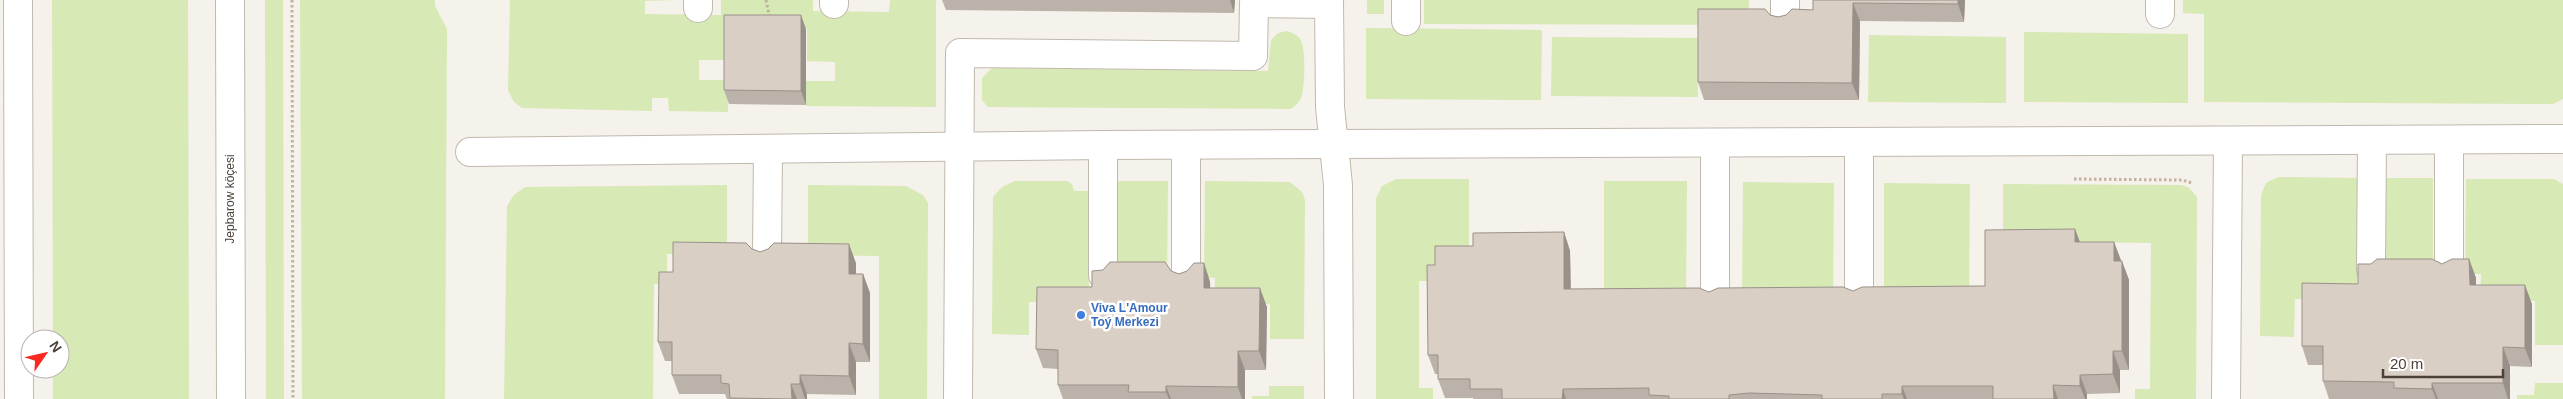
<svg xmlns="http://www.w3.org/2000/svg" width="2563" height="399" font-family="Arial,sans-serif">
<rect width="100%" height="100%" fill="#f5f1eb"/>
<!-- green -->
<g fill="#d7e9b5">
<path d="M52 0H188L189 399H53V369H60V339H53Z"/>
<path d="M265 0H283L284 399H266Z"/>
<path d="M300 0H435V6L447 29 445 399H302Z"/>
<path d="M510 0H675L645 1V14L721 15V0H813V11L889 12 890 0H936V107L806 106V81H835V62L807 61V28H728V60H699V80H728V112L669 111 668 98H652V111L522 108 514 102 508 90Z"/>
<rect x="1367" y="0" width="17" height="14"/>
<path d="M1424 0H1749V25L1424 24Z"/>
<path d="M2183 0H2563V99L2553 104 2204 102V14L2183 13Z"/>
<path d="M1366 28 1542 30 1541 100 1366 99Z"/>
<path d="M1287 31C1292 33 1297 34 1300 39 1306 47 1305 84 1302 94 1301 101 1296 105 1291 109L988 107 982 100V78L992 68 1268 71 1271 40 1278 33Z"/>
<path d="M2024 32 2188 34V103L2024 102Z"/>
<path d="M1869 35 2006 37V103L1868 102Z"/>
<path d="M1552 37 1698 38V97L1551 96Z"/>
<path d="M2278 177 2358 178 2357 300 2295 299 2294 337 2260 336 2261 195 2266 183Z"/>
<path d="M2385 178H2433V260L2385 259Z"/>
<path d="M1396 179H1469V259L1437 281H1419V388H1433V399H1376V198L1382 186Z"/>
<path d="M2466 179H2554L2563 184V345H2535V301H2480L2481 274H2465Z"/>
<path d="M1015 181H1067L1072 184 1074 191H1089V302H1029V335L992 334 993 197 1002 187Z"/>
<path d="M1118 181H1168L1167 277H1117Z"/>
<path d="M1205 181 1290 182 1302 192 1305 200 1304 339H1270V304L1214 303 1215 278 1204 277Z"/>
<path d="M1604 181H1687L1686 295H1604Z"/>
<path d="M1743 182 1834 183 1833 296H1742Z"/>
<path d="M1884 183 1970 184 1969 292H1884Z"/>
<path d="M2003 184 2181 185 2188 187 2197 197 2196 399H2135V389H2150L2151 243 2003 241Z"/>
<path d="M727 185V254H667V284H654L653 399H504L507 206 514 195 525 187Z"/>
<path d="M808 185 906 186 923 195 928 203 927 399H879V256L808 255Z"/>
<path d="M2535 383H2563V399H2517V395H2534Z"/>
<path d="M1269 386H1304V399H1252V396H1269Z"/>
</g>
<g fill="none" stroke-linecap="round" stroke-linejoin="round">
<defs>
<g id="minor">
<path d="M18 0 19 399"/>
<path d="M230 0 231 399"/>
<path d="M1329 0 1330 107 1338 185 1339 399"/>
<path d="M1406 0V21"/>
<path d="M1785 0V19"/>
<path d="M2160 0V14"/>
<path d="M834 4V0"/>
<path d="M698 8V0"/>
<path d="M470 152 1103 145 2563 139"/>
<path d="M767 255 768 149"/>
<path d="M2449 267V140"/>
<path d="M2371 269 2372 140"/>
<path d="M1103 275V145"/>
<path d="M1186 277V145"/>
<path d="M1859 294V142"/>
<path d="M1715 295V143"/>
<path d="M958 399 960 53 1253 56 1254 3 1329 4"/>
<path d="M2226 399 2228 141"/>
</g>
</defs>
<!-- minor casing -->
<use href="#minor" stroke="#c1b8ae" stroke-width="30"/>
<!-- path -->
<g stroke="#c3b29f" stroke-width="3" stroke-dasharray="2.5 2.5" stroke-linecap="butt">
<path d="M292 0 293 399"/>
<path d="M766 0 770 19"/>
<path d="M2074 179 2182 180 2192 183"/>
</g>
<!-- minor -->
<use href="#minor" stroke="#fff" stroke-width="28"/>
</g>
<!-- wall -->
<g fill="#bbb2a9">
<path d="M942 0H1235L1234 13 946 10Z"/>
<path d="M1813 0H1965L1964 22 1860 21 1859 100H1704L1698 82 1770 15 1778 17 1813 10Z"/>
<path d="M806 29V105L729 104 724 90Z"/>
<path d="M2075 229 2080 242H2114L2129 280V370H2120V393L2087 394V399H1474L1473 398H1445L1438 379V374H1435L1428 355 1435 265 1564 232 1570 251 1571 289 1709 292 1853 291 1985 286Z"/>
<path d="M752 249 760 252 856 263V274H863L870 293V362H856V395L807 394V399H727L725 394H679L672 375V361H665L658 342 673 272Z"/>
<path d="M2469 259 2476 278V285L2532 304V367L2510 366V399H2329L2323 381V365H2308L2302 346 2358 284 2371 264H2442Z"/>
<path d="M1204 263 1210 282V288L1267 307 1266 370H1245V399H1063L1058 385V369L1043 368 1036 349 1092 287 1171 271 1179 274 1187 271Z"/>
</g>
<!-- shaded-wall -->
<g fill="#999189">
<path d="M1230 0H1235L1234 13Z"/>
<path d="M1958 0H1965L1964 22 1958 4Z"/>
<path d="M1853 3 1860 21 1859 100 1852 83Z"/>
<path d="M801 15 806 29V105L801 91Z"/>
<path d="M2075 229 2082 248 2075 242Z"/>
<path d="M1564 232 1570 251 1571 308 1564 289Z"/>
<path d="M2114 242 2121 261H2114Z"/>
<path d="M849 244 856 263V292L849 274Z"/>
<path d="M2469 259 2476 278V303L2470 285Z"/>
<path d="M2122 261 2129 280V370L2122 351Z"/>
<path d="M1204 263 1210 282 1211 307 1204 288Z"/>
<path d="M863 274 870 293V362L863 344Z"/>
<path d="M2525 285 2532 304V367L2525 348Z"/>
<path d="M1260 288 1267 307 1266 370 1259 351Z"/>
<path d="M849 343 856 362V395L849 376Z"/>
<path d="M2503 347 2510 366V399H2508L2503 383Z"/>
<path d="M1238 351 1245 370V399H1242L1238 387Z"/>
<path d="M2113 351 2120 370V393L2113 374Z"/>
<path d="M800 375 807 394V399H805L800 384Z"/>
<path d="M2080 375 2087 394V399H2085L2080 386Z"/>
<path d="M2432 383 2438 399H2436L2432 389Z"/>
<path d="M791 384 797 399H792Z"/>
<path d="M2053 385 2058 399H2054Z"/>
<path d="M1166 386 1171 399H1169L1166 392Z"/>
<path d="M1902 386 1907 399H1904L1902 394Z"/>
<path d="M1563 389 1566 399H1562Z"/>
</g>
<!-- building -->
<g fill="#dacfc4" stroke="#999189">
<path d="M1813 0H1958V4L1853 3 1852 83 1698 82V9H1765L1770 15 1778 17 1786 15 1792 9 1813 10Z"/>
<path d="M724 15H801V91L724 90Z"/>
<path d="M2075 229V242H2114V261H2122V351H2113V374L2080 375V386L2053 385 2054 399H1993V386H1902V394H1882V399H1822V395L1749 393 1729 395V399H1669V396L1649 395V388L1563 389 1562 399H1502V389H1470V379H1438V355H1428L1427 265H1435V246H1473V233L1564 232V289L1699 288 1709 292 1718 288 1843 287 1853 291 1862 287 1985 286V230Z"/>
<path d="M673 242 746 243 752 249 760 252 768 249 774 243 849 244V274H863V344L849 343V376L800 375V384H791L792 399 730 398 729 384 721 383V375H672V342H658L659 272H673Z"/>
<path d="M2377 259H2432L2442 264 2452 259H2469L2470 285H2525V348L2503 347V383H2432V389L2394 388V382L2323 381V346H2302V283L2358 284V264H2371Z"/>
<path d="M1110 262H1165L1171 271 1179 274 1187 271 1194 263H1204V288H1260L1259 351H1238V387L1166 386V392H1128L1129 385H1058V350L1036 349 1037 287H1092V271L1103 270Z"/>
</g>
<!-- markers -->
<circle fill="#3f7fe0" stroke="#fff" stroke-width="2" cx="1081" cy="315" r="5"/>
<g text-anchor="middle" stroke-width="5" stroke-linejoin="round" paint-order="stroke">
<!-- street labels -->
<g font-size="12" fill="#4a4139" stroke="#fff">
<text transform="translate(230 199) rotate(-90)" y="4">Jepbarow köçesi</text>
</g>
<!-- shop labels -->
<g font-size="12" font-weight="bold" fill="#366cbe" stroke="#fff" text-anchor="start">
<text x="1091" y="312">Viva L'Amour<tspan x="1091" dy="14">Toý Merkezi</tspan></text>
</g>
</g>
<!-- north arrow -->
<g transform="translate(45 354) rotate(56)"><circle r="24" fill="#ffffff" stroke="#b7b3b0"/>
<path d="M0-4L9 19L0 12L-9 19Z" fill="#f72921"/>
<text y="-8" font-size="14" font-weight="bold" text-anchor="middle" fill="#4a4139">N</text>
</g>
<!-- scale -->
<path d="M2383 369v8h120v-8" fill="none" stroke="#4a4139" stroke-width="2.5"/>
<text x="2390" y="369" font-size="15" fill="#4a4139" stroke="#ffffff" stroke-width="4" paint-order="stroke">20 m</text>
</svg>
